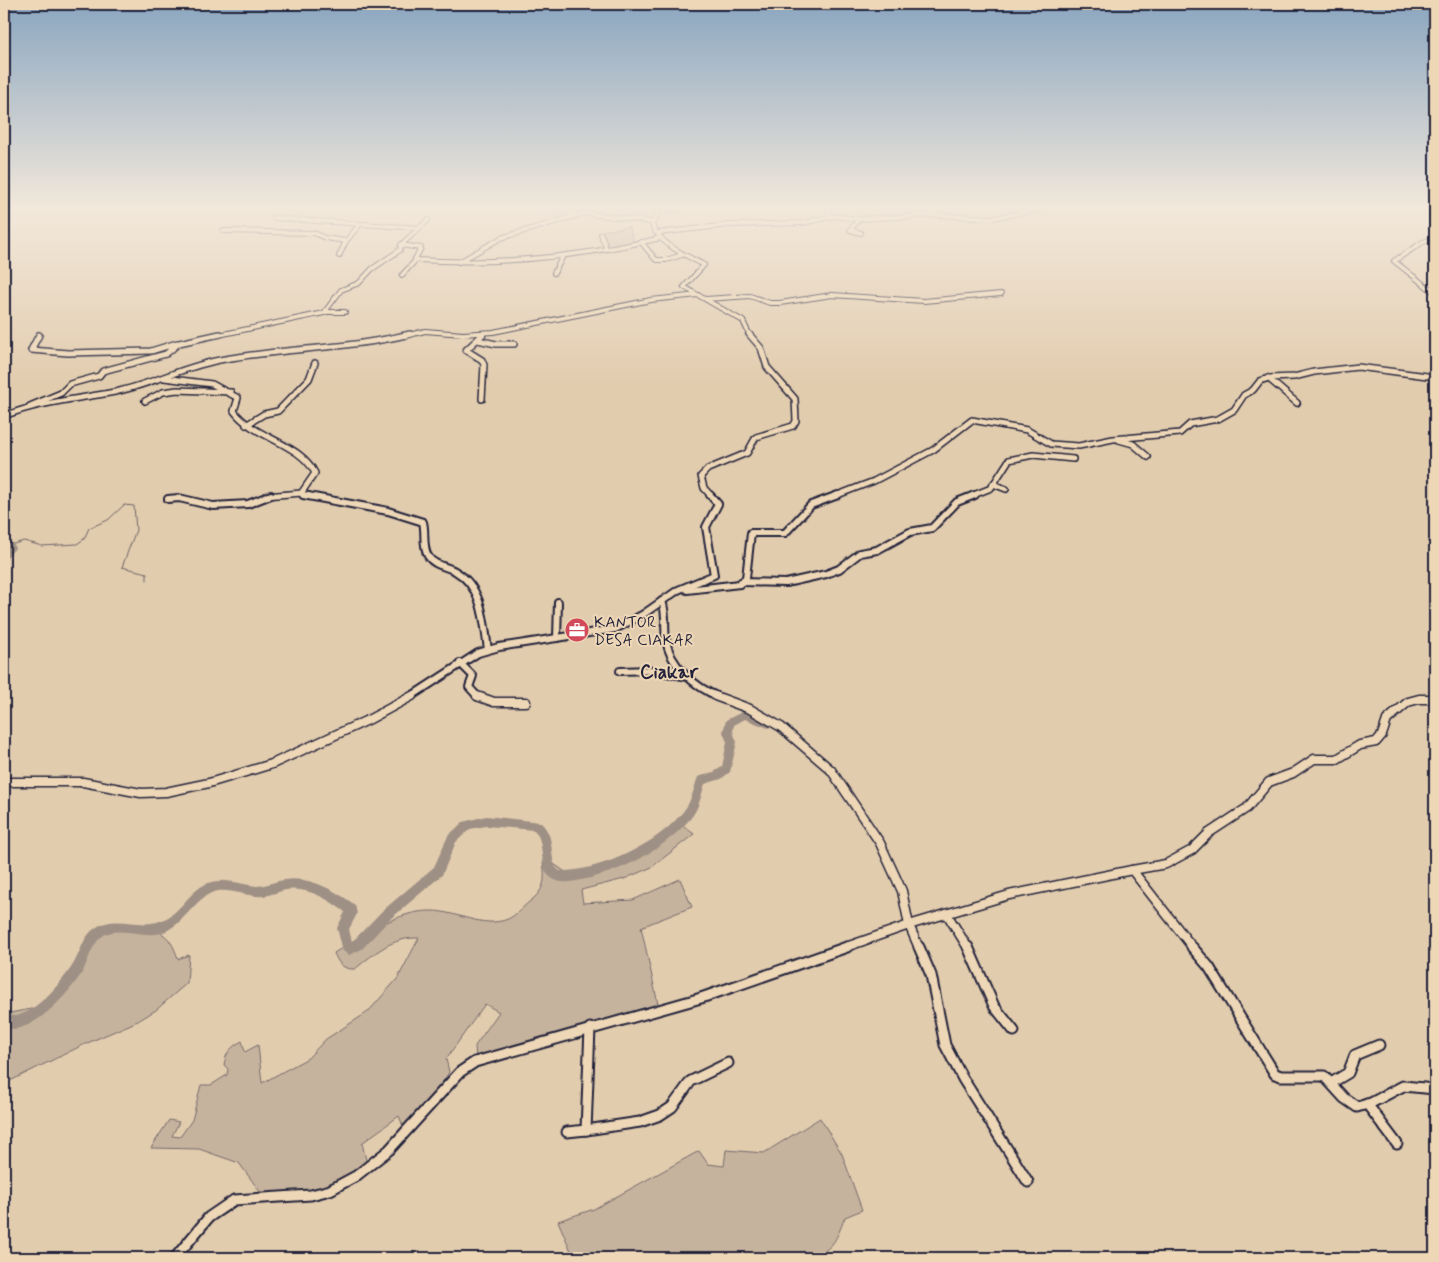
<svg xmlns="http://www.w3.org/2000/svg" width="1439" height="1262" font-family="Mynerve,sans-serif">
<rect width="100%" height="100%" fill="#e2ccae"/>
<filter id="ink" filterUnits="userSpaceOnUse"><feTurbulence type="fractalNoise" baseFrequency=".02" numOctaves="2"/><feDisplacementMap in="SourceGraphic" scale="10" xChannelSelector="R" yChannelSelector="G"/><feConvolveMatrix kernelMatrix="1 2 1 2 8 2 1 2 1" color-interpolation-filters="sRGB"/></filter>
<g filter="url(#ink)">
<!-- green -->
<g fill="#c6b39d" stroke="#746a6c">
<path d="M629 227 634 243 607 247 602 231Z"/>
<path d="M680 823 694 834 652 867 624 879 581 890 583 903 633 900 680 879 692 907 641 927 660 1013 625 1025 582 1033 476 1060 475 1046 499 1012 485 1004 446 1059 449 1072 433 1099 405 1131 399 1116 362 1143 367 1164 329 1188 298 1198 261 1193 239 1163 199 1149 151 1148 169 1120 179 1122 172 1136 180 1137 192 1120 201 1085H211L227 1075 228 1069 224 1065C226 1052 231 1047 242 1041L245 1052 258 1045 262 1083 308 1058 326 1039 368 1012 398 978 419 938C392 937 375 953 355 969 343 970 338 963 334 953 361 936 398 910 432 911 456 911 483 929 508 919 515 916 523 907 529 902 544 891 546 881 543 863L554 864 571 876C610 866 647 845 680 823Z"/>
<path d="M129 924C156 930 169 929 178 959L189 955 187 983 156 1010 138 1021 85 1044 4 1084V1008L10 1013 36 1008 64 989 82 967 90 943 107 928Z"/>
<path d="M820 1118 842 1154 862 1210 845 1217C836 1240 833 1252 806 1258H574L558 1221 594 1209 699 1151 708 1164 724 1166 726 1150 764 1153Z"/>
</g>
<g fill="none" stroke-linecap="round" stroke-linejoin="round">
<!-- stream -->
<path stroke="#6c6467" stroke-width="1" d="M10 545 24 541 42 546 77 544 84 539 89 528 108 520 124 505 134 506 136 530 122 567 147 573V580"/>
<!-- river -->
<g fill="#9e9085" fill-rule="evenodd">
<path d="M4 540 13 543 15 548 7 558 4 559V551L7 548 4 546Z"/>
<path d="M744 711 771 721 773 724 771 727 768 728 745 719 734 725 733 732 737 742 730 772 721 779 705 784C701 795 699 809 690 819 664 849 621 873 581 880 574 882 562 884 555 880 536 872 547 842 534 830L486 826 470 829 456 842 442 875 389 920 362 949 349 955 343 951 337 928 345 912C328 899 308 887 286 890 276 892 267 897 256 896 242 895 225 887 211 893 191 903 183 926 161 933 143 938 119 926 104 935 92 943 89 959 83 971 71 991 40 1026 15 1029 11 1029 7 1027 4 1026V1014C7 1015 11 1016 15 1016 35 1014 66 978 75 961 81 950 84 936 94 929 115 913 138 929 160 921 179 915 187 894 204 885 222 876 237 884 256 886 266 886 275 881 285 880 310 876 336 891 355 905L357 914 349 929 352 942 381 912 434 867 448 836 463 822 486 816 540 822C558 838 547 860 559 871 600 872 661 843 685 809 692 800 694 787 698 777L714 772 722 767 727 742 723 732 726 720Z"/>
</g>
<defs>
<g id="minor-far4">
<path d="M535 207 536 211 567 209 573 217"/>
<path d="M686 207 677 210H659L652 225C660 245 686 255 704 265L684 287 743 321 750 336"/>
<path d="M829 217 830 207"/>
<path d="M274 218 420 228"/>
<path d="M859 219 850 230 861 233"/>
<path d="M223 231 314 233 325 238 346 241"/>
<path d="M658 233 729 225 803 223 833 216 859 219 938 215 992 218 1055 207"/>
<path d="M601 234 606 248"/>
<path d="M641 242 656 260H666L682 255"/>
<path d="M401 245 421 248 415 259 417 260C499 265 581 257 661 238"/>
<path d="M339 256 346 241 360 224"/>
<path d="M459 262 501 238 585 213 652 222"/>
<path d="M554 273 563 256"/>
<path d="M402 275 416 260"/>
<path d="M1435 286 1430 289 1435 292"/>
<path d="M1431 290 1394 261 1423 242 1435 238"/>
<path d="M706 299 750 296 770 303H780L832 295 924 301 1001 294"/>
<path d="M326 312H345"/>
<path d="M214 336 324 313 341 290 359 283 372 269 400 250 401 245 428 220"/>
<path d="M405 336 425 331 463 334 493 332 651 300 698 295"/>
<path d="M481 336 483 334"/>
</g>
<g id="minor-far3">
<path d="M39 335 31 350 68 353 151 351 177 343"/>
<path d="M478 340 496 344H514"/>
<path d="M164 378 212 384 238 398 234 411C255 439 299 442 315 473L302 492 303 495 308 496"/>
<path d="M1268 378 1297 403"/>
<path d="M482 399 484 365 482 360 466 350 483 334"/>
<path d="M145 401 163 392 177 390 231 392"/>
<path d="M30 406 61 393 70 384 99 376 103 371 166 354 179 343 220 334"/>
<path d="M4 416C39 402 78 399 115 392 153 384 187 365 225 359 287 348 349 349 410 334"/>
<path d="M246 425 264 414 278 411 309 379 315 363"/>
<path d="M1119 440 1133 444 1148 457"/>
<path d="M993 484 1006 489"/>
<path d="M265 496 302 493"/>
<path d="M711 496 704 488 701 476 708 469 747 453 756 437 793 426 796 421 795 399 767 367 761 348 749 334"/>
<path d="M835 496 874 481 933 450 972 420 1027 430 1051 444 1079 446 1113 439 1180 433 1190 424 1218 419 1234 410 1244 395 1253 390 1260 381 1269 378 1294 377 1314 372 1358 367 1435 377"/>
<path d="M971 496 991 488 1009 460 1033 455 1073 459"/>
</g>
<g id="minor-far2">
<path d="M303 495 388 511 423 522C426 533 422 546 428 556 434 566 446 566 455 571 483 587 484 621 488 650"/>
<path d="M168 499 179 498 213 506 248 504 271 495"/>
<path d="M741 582 786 583 826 574 839 569 860 553 877 550 910 532 932 528 957 502 975 495"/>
<path d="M687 590 740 584 746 578 751 533H785L811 505 838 495"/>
<path d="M662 601C667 614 664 626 666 639 669 665 695 687 719 697"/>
<path d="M557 638 558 602"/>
<path d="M460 663 473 676 469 687 478 697"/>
<path d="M620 671 651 670 688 677"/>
<path d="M410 697 478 653 499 647 615 629 642 615 678 590 714 575 706 527 718 504 710 495"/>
</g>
<g id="minor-far1">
<path d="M477 696 494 702H526"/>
<path d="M715 696 750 709 781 727 831 770 880 843 902 891 909 925 919 948"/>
<path d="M4 782H83L141 793 166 792 209 783 272 764 370 719 412 696"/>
<path d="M1132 870 1166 864 1192 850 1209 833 1247 808 1269 782 1293 773 1314 759H1337L1360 745 1376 742 1382 735 1387 720 1408 702 1419 699H1435"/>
<path d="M947 914 968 948"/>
<path d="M843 948 909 925 1009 895 1132 870 1193 948"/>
</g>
<g id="minor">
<path d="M919 947 931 975 945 1045 963 1079 1028 1182"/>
<path d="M968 947 994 1006 1014 1031"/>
<path d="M1192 947 1209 967 1275 1074 1281 1076H1324L1344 1098 1357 1107 1371 1103 1403 1086 1435 1089"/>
<path d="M1331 1083 1348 1073 1355 1055 1379 1045"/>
<path d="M1367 1104 1397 1144"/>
<path d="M586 1130 640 1122 660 1115 672 1107 691 1081 728 1063"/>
<path d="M567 1132 586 1130 590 1028"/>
<path d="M175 1258 209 1217 234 1200 311 1195 330 1190 356 1176 389 1150 460 1072 475 1062 701 998 847 947"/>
</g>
</defs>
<!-- minor-far4 casing -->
<use href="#minor-far4" stroke="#22223b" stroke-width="6"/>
<!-- minor-far3 casing -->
<use href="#minor-far3" stroke="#22223b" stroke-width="8"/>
<!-- minor-far2 casing -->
<use href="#minor-far2" stroke="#22223b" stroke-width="10"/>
<!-- minor-far1 casing -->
<use href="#minor-far1" stroke="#22223b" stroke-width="11"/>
<!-- minor casing -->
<use href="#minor" stroke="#22223b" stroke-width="13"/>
<!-- minor-far4 -->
<use href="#minor-far4" stroke="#eed7b6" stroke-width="4"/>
<!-- minor-far3 -->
<use href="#minor-far3" stroke="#eed7b6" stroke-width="5"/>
<!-- minor-far2 -->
<use href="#minor-far2" stroke="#eed7b6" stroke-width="6"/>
<!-- minor-far1 -->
<use href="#minor-far1" stroke="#eed7b6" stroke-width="8"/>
<!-- minor -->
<use href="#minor" stroke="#eed7b6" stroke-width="9"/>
</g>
</g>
<!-- sky -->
<linearGradient id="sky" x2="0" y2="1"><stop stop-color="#8aa6c0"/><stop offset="0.54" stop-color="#f2e8db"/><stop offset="1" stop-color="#f2e8db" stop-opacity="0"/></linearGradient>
<rect width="1439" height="384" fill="url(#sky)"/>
<!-- icons -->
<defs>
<symbol id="office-disc" viewBox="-11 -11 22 22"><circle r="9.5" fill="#d1495b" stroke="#eed7b6"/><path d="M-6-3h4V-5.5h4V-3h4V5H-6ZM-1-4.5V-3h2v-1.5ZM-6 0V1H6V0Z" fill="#fff"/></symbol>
</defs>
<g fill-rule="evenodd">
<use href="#office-disc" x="563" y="616" width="28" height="28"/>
</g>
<g text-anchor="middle" stroke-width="4" stroke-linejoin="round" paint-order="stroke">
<!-- poi labels -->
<g font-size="16" fill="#22223b" stroke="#eed7b6" text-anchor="start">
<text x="594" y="627">KANTOR<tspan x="594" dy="18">DESA CIAKAR</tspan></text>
</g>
<!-- quarter labels -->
<g font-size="19" font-weight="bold" fill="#22223b" stroke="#eed7b6">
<text x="669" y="678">Ciakar</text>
</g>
</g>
<!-- margin -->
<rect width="1439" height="1262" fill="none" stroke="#eed7b6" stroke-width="20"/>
<rect x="10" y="10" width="1419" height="1242" fill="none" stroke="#22223b" stroke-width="2" filter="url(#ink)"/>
</svg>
